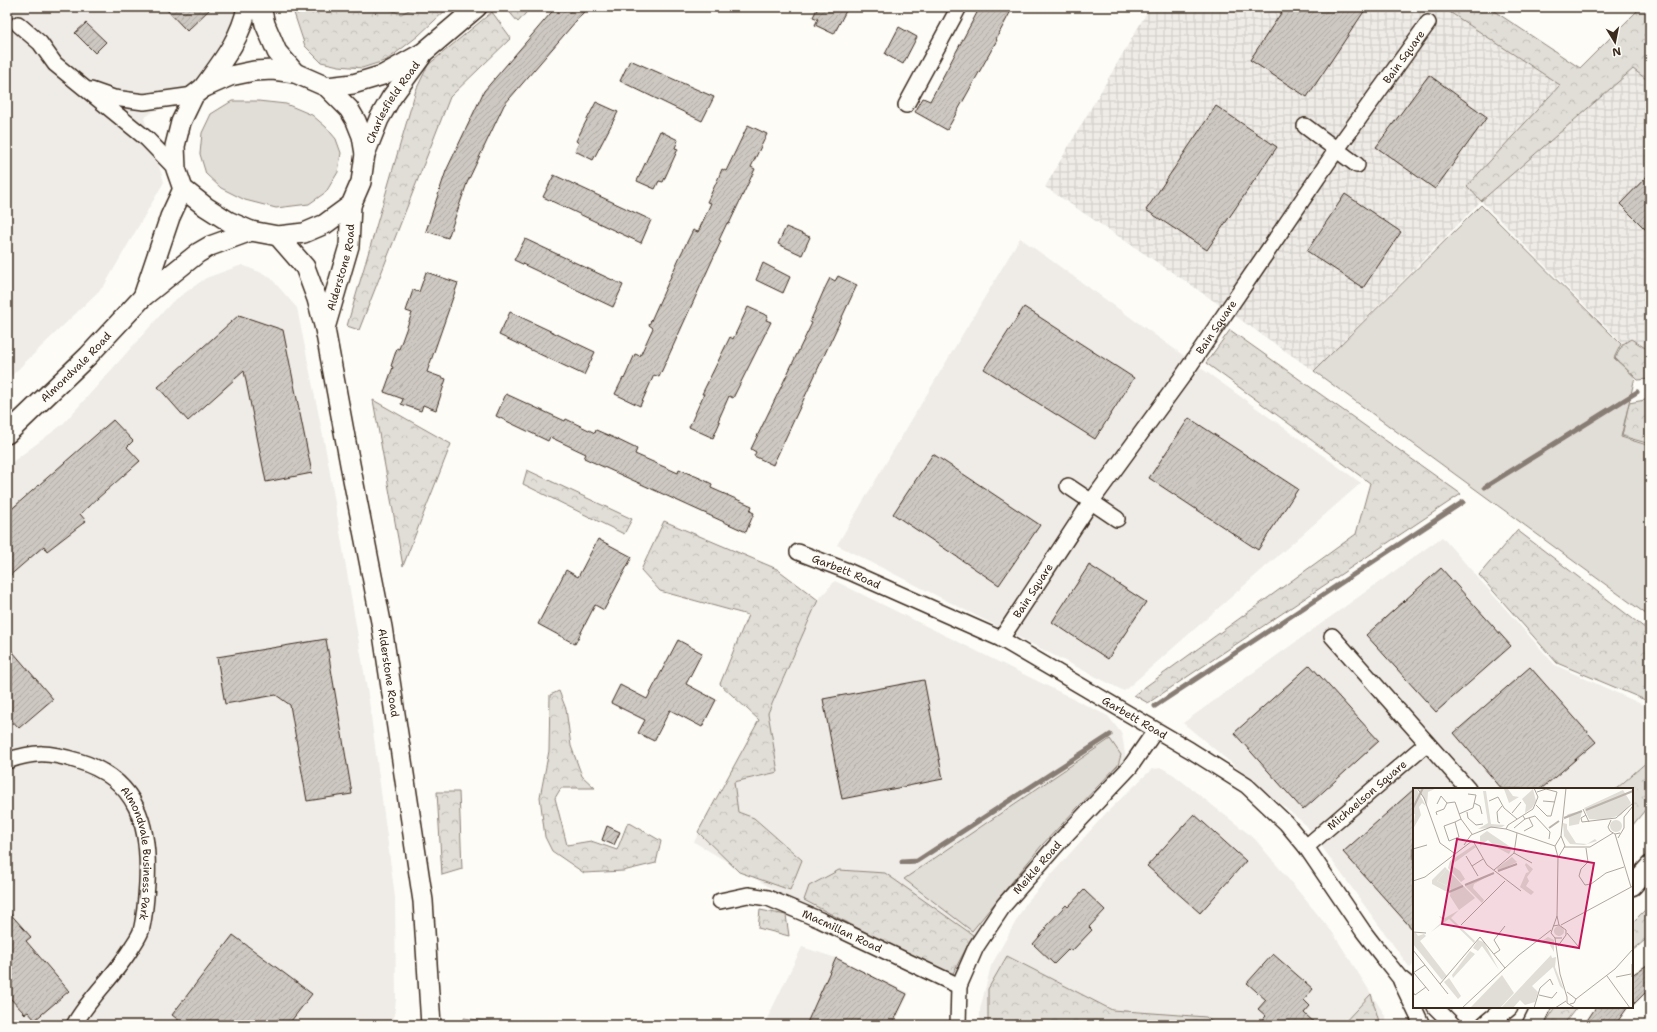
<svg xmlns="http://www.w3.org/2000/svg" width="1657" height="1032" font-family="'Shantell Sans',sans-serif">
<defs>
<pattern id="industrial-grid" width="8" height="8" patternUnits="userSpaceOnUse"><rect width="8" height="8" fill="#efece7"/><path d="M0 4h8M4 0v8" fill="none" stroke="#cecbc6"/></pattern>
<pattern id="forest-crowns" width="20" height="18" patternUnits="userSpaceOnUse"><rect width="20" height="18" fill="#e1ded7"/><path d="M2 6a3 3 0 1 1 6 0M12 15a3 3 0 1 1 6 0" fill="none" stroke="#c2bfb8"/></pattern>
<pattern id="building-hatch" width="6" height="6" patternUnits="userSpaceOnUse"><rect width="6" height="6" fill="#cdc8c2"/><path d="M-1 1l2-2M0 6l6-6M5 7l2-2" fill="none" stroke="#b1aca6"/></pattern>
</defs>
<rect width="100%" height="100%" fill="#fdfcf7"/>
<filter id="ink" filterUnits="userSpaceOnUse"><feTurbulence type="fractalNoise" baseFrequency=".025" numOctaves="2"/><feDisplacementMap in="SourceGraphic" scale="8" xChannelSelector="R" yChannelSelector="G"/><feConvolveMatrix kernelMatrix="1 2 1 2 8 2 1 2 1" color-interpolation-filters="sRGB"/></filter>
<g filter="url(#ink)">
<!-- built -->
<g fill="#efece7">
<path d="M7 7H237L233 33 197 82 144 118 164 182 104 286 7 380Z"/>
<path d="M1020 238 1361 483 1124 691 837 545Z"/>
<path d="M242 265 269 276 297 308 327 456 369 701 395 897 396 999 393 1025H7V466L63 424 172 302 206 278Z"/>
<path d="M1442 537 1555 665 1650 708V758L1615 789H1414V964L1410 968 1306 825 1183 723Z"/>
<path d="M835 581 1108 716 1122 734 1126 760 956 977 783 895 694 842 759 720 768 713 818 600Z"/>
<path d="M1162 768 1174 775 1255 839 1333 933 1384 1014 1388 1025H980V1009L991 966 1026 903 1105 814 1152 769Z"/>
<path d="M802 947 836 958 909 993 894 1025H764Z"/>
</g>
<!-- industrial -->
<path fill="url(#industrial-grid)" d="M1150 7H1464L1579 84 1650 11V354L1623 344 1481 201 1314 371 1191 285 1045 187Z"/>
<!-- green -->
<g fill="#e1ded7" stroke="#8e847a">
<path d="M232 101H258L286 104 312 115 326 127 336 139 341 153 338 172 326 192 309 204 276 208 245 200 221 188 206 174 200 154 202 133 211 114Z"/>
<path d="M1481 205 1621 344 1614 358 1635 377 1621 437 1650 446V617L1314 371Z"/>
<path d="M1110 739 1121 755 1118 765 1042 845 972 931 904 879Z"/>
</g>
<!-- forest -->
<g fill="url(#forest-crowns)" stroke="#8e847a">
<path d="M292 7H384L401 14 415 7H449L418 36 387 60 362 68 339 66 321 62 305 46Z"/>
<path d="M505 7H531L518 22Z"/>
<path d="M1442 7H1488L1580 68 1641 7H1650V29L1644 35 1650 41V82L1633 69 1481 201 1467 186 1560 85Z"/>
<path d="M492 12 511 38 450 97 359 330 347 326 416 90 428 65Z"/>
<path d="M1230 330 1461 494 1148 703 1134 695 1356 534 1370 483 1206 363Z"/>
<path d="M1631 339 1650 351V379L1638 380 1615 358 1623 344Z"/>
<path d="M1650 399V444L1622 436 1629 403Z"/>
<path d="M373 400 451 444 403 566Z"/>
<path d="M527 470 632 519 624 534 523 484Z"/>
<path d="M664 521 777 569 818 600 768 713 778 772 734 782 738 812 754 818 802 860 790 890 739 872 698 832 759 720 720 684 748 615 660 591 641 570Z"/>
<path d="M1517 530 1650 632V702L1557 663 1479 575Z"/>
<path d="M559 691 566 709 571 746 582 776 595 788H561L555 798 567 845 591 841 617 850 628 822 661 841 656 863 623 871 584 873 552 851 545 837 540 797 549 751 550 695Z"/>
<path d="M1650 759V804L1632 826V789H1616Z"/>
<path d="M437 792H459L462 869 442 875Z"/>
<path d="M839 870 885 873 973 935 951 977 804 900 809 886Z"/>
<path d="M1650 905V936L1632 951V923Z"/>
<path d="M760 910 786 915 789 936 758 928Z"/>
<path d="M1007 956 1112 1010 1206 1017 1216 1025H988V989Z"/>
<path d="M1371 994 1380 1025H1342Z"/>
<path d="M1556 1007H1577L1563 1025H1544Z"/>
<path d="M464 1018 499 1023 500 1025H465Z"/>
</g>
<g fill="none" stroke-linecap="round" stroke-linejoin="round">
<!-- stream -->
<g stroke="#887d74" stroke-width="5">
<path d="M1485 487 1637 392"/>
<path d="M1155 706 1463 502"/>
<path d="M902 862 917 861 1110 735"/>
</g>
</g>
<!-- building -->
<g fill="url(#building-hatch)" stroke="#3b2a1e">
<path d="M164 7H212L187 31Z"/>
<path d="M556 7H588L504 105 467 183 448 238 426 231 446 171 484 91Z"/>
<path d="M818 7H848L834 34 815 25 818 19 813 17Z"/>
<path d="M980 7H1013L996 39 997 40 947 130 915 112 923 98 930 101Z"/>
<path d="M1285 7H1367L1307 97 1250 60Z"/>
<path d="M86 23 106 42 95 53 75 33Z"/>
<path d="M899 27 917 37 903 64 885 54Z"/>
<path d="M630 60 714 97 702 121 620 81Z"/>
<path d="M1429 75 1487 117 1435 189 1376 147Z"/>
<path d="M596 102 618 112 593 160 575 151 579 143 576 141Z"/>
<path d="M1216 106 1277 147 1207 250 1146 210Z"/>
<path d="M748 125 767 134 751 167 755 169 729 224 727 223 719 240 721 241 659 377 654 375 640 406 615 394 623 378 624 379 635 354 640 356 653 328 649 325 681 254 693 230 698 232 711 203 707 202 717 181 722 169 726 171Z"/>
<path d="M660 131 678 140 675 148 678 149 663 182 659 181 655 189 637 181Z"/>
<path d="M1650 173V234L1620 204Z"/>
<path d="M554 175 651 220 641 243 543 197Z"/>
<path d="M1345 194 1401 232 1363 288 1307 251Z"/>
<path d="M786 227 810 237 802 255 778 244Z"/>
<path d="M525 239 623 285 613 307 514 260Z"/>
<path d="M763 263 790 277 783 293 756 280Z"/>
<path d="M426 272 458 283 427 372 446 379 436 410 423 405 421 411 401 404 403 399 384 392 393 367 391 366 397 348 399 349 412 313 406 311 413 290 419 292Z"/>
<path d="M838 276 857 285 773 465 754 456 756 452 751 449 812 323 810 322 824 290 830 278 835 281Z"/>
<path d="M748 307 768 316 766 320 771 322 733 398 729 396 718 421 720 422 713 438 689 427 704 394H702L730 337 733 339Z"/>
<path d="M1024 307 1134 378 1095 439 984 369Z"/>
<path d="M510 312 595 352 584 375 499 335Z"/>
<path d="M239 315 283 330 312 473 266 482 244 371 188 421 158 387Z"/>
<path d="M506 394 565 421 566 419 595 433 596 430 612 437 637 449 635 454 678 473 679 469 702 479 712 484 711 488 752 506 750 511 754 513 746 532 584 458 586 454 550 437 548 441 496 416Z"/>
<path d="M1189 418 1298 489 1258 550 1149 478Z"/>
<path d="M113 420 133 441 127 447 140 461 80 514 86 521 47 551 44 546 7 578V513Z"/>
<path d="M933 454 1040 525 999 585 893 514Z"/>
<path d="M598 539 632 557 604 610 595 605 575 644 538 624 566 570 578 577Z"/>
<path d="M1089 565 1146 602 1108 659 1052 622Z"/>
<path d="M1441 568 1511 646 1436 712 1366 635Z"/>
<path d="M326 639 352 794 307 801 290 705 276 695 225 704 217 657Z"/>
<path d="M678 640 702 653 686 684 716 700 702 727 670 710 654 741 638 733 645 720 611 703 620 685 647 699Z"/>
<path d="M7 645 53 699 19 728 7 715Z"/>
<path d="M1310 665 1379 741 1303 810 1234 733Z"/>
<path d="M1530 667 1596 742 1541 789H1502L1454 733Z"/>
<path d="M924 680 943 779 842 799 823 699Z"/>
<path d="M1414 789V931L1343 852Z"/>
<path d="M1194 814 1246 861 1200 913 1147 866Z"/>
<path d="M607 826 620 832 614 845 602 840Z"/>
<path d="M1084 890 1105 910 1089 927 1092 930 1072 951 1069 949 1054 964 1033 944 1047 928 1045 927 1066 905 1068 907Z"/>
<path d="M7 910 31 937 26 941 69 991 35 1020 28 1012 25 1014 7 995Z"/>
<path d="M233 935 312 994 288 1025H185L172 1015Z"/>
<path d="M1273 954 1313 989 1304 1000 1310 1006 1304 1013 1317 1025H1258L1266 1016 1258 1009 1266 1000 1247 983Z"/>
<path d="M836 958 907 994 892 1025H806Z"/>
<path d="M1650 963V988L1632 1006V975Z"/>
<path d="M1596 1007H1628L1615 1025H1584Z"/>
</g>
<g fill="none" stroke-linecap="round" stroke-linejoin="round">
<defs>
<g id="minor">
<path d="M18 24 40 43 55 64 147 139 176 169"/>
<path d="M91 90 114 98 144 102 194 95"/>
<path d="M906 105 959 7"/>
<path d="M1305 126 1357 165"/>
<path d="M1068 486 1117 519"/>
<path id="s1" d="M798 552 850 572 1001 639 1190 750 1247 786 1286 823 1306 847 1363 931 1383 957 1399 977 1414 989"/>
<path d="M1332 636 1468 789"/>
<path id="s2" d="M1001 639 1091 502 1182 377 1337 149 1428 23"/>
<path id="s3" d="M7 761C35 751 49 752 78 761 138 779 150 826 147 883 146 899 145 916 141 931 139 937 135 942 132 947 116 975 90 996 74 1025"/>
<path id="s4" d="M1306 847 1427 743"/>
<path id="s5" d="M720 901 748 895 768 898 820 920 959 986"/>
<path d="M1401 981 1422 1025"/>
<path d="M1435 1007 1453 1025"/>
<path id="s6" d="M958 1025 959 986 976 947 1004 905 1061 840 1130 767 1155 731"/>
</g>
<g id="tertiary">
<path d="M261 7 265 24 277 52 295 73"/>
<path d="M273 70 295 73 327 87 349 109 356 121 362 136 365 154 361 182 351 205 325 224 304 233 278 236 251 231 228 221 206 207 183 189 176 169 175 146 181 122 194 95 203 88 230 76 254 71Z"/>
<path d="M327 87 353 84 383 75 424 52 477 7"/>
<path d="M203 88C221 63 241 39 247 7"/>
<path id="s7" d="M365 154 379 119 391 98 421 57"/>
<path id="s8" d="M278 236 305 267 317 299 325 329 350 464 382 627 423 901 431 1025"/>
<path d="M143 297 170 217 183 189"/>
<path id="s9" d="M325 328 349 246 351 205"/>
<path id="s10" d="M7 434 88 356 143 297 198 253 210 246 251 231"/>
<path d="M1632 886 1650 866"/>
<path d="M1486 1025 1508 1007"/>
<path d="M1532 1025 1541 1007"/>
</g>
</defs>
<!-- minor casing -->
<use href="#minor" stroke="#3b2a1e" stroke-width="18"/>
<!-- tertiary casing -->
<use href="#tertiary" stroke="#3b2a1e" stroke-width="22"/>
<!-- minor -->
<use href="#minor" stroke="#fdfcf7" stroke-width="15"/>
<!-- tertiary -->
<use href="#tertiary" stroke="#fdfcf7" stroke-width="19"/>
</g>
</g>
<g text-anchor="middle" stroke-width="3" stroke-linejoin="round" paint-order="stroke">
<!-- street labels -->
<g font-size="11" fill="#3b2a1e" stroke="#fdfcf7">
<text dy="4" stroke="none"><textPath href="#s2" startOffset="708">Bain Square</textPath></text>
<text dy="4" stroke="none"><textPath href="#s7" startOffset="59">Charlesfield Road</textPath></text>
<text dy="4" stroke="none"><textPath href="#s9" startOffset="63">Alderstone Road</textPath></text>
<text dy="4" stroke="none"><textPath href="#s2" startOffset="379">Bain Square</textPath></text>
<text dy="4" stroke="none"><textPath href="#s10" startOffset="96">Almondvale Road</textPath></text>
<text dy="4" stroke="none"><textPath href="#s1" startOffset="52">Garbett Road</textPath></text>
<text dy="4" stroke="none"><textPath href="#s2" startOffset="58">Bain Square</textPath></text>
<text dy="4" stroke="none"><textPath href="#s8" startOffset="456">Alderstone Road</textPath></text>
<text dy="4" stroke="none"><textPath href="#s1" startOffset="376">Garbett Road</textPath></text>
<text dy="4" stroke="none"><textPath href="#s4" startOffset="80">Michaelson Square</textPath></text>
<text dy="4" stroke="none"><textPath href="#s3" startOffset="195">Almondvale Business Park</textPath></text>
<text dy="4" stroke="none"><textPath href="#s6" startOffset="182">Meikle Road</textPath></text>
<text dy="4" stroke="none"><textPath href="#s5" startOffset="130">Macmillan Road</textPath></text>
</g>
</g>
<!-- overview -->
<g transform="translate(1413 788)">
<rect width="220" height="220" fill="#fdfcf7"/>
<path d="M197 38a6 6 0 1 1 12 0a6 6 0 1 1-12 0ZM99 69 104 74 85 83 84 80ZM34 81 62 110 46 122 37 108 38 100 24 93ZM141 143a5 5 0 1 1 10 0a5 5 0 1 1-10 0Z" fill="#e1ded7"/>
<path d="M0 0H3L13 18 9 15 6 19 8 27 0 41 2 26H0ZM5 0H24L15 4 14 17ZM91 1H95L100 8 106 9 96 15ZM120 1 123 13 119 20 112 25 113 17 109 11ZM70 3H73L78 36 92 37 89 39 65 41 75 35ZM169 23 166 36 156 38V29L150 32 155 26ZM150 35 154 36V41L163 55 174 56 182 51 184 53 171 57 157 56 151 48ZM74 43 99 60 96 66 81 58 75 52 67 58V48ZM61 57 63 59 38 77 47 83 52 91 48 94 35 80 37 73ZM113 75 120 81 114 89 116 93 113 98 121 104 118 107 107 99 113 85 116 84 112 77ZM32 79 34 81 24 93 38 100 37 103H32L19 96V92ZM81 85 61 96 60 100 71 112 69 115 52 98ZM46 122 38 130 62 153 61 155 36 131 18 144 30 133 26 128 32 130ZM0 145H3L5 148 11 146 13 148 7 153 34 188 29 192 0 156ZM135 149 141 152V164L135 154H127ZM65 152 71 154 86 182 69 158 65 163 60 160ZM57 163 62 166 40 190 39 187ZM138 167 139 170 143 169 142 179 151 202 147 198 140 179 119 198 125 204 122 214 112 217 107 212 100 220H88ZM36 190 48 208 45 211 31 194Z" fill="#e1ded7"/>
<path d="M89 187 101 205 87 220H57Z" fill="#e1ded7"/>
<path d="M210 2 218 15 208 27 191 32 176 31 171 20Z" fill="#e1ded7"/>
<path fill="none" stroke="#bbb4ad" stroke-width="2" d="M0 20 10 0M173 22 220 3M151 30 169 23M136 40 146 33M85 83 104 76M52 97 81 85M36 104 50 98"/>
<path fill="none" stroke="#afa8a0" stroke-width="1" d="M4 0 11 10 27 55 41 65M76 13 85 9 91 20 104 31M130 13 142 14M61 15 67 18 69 26M24 16 28 8 34 15M123 17 134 28H138L144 4 133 1 124 4M170 21 176 34M54 24 55 30 63 37 70 36M99 25 108 14M46 26 60 20 63 7 55 6M24 27 23 24 31 21 34 15 42 14 48 31 59 46M173 27 168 30 169 34 203 30 220 15M110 28 112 31 122 28 137 44 136 51M198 32 195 39 197 43 202 46 207 45M42 34 31 38 36 53 46 49 42 34 48 31M87 35 85 34 84 24 89 18M101 40 112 31M93 41 95 37 120 21 125 9 121 0M111 43 120 38 116 30M202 46 218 99M205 50 211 40V29L220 18M60 53 74 77 108 103M51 57 58 47 78 39 93 41 142 58M151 59H177L200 45M173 60 175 74 168 81 166 88 172 97 178 96 193 85 211 79M0 61 14 57M101 65 119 75M53 68 65 88M146 68 152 58 148 48 153 0M59 78 70 71M81 82 101 65 104 45M0 93 12 89 59 53M144 128 138 145 142 150H149M48 137 92 93M146 137 144 128 145 69 142 58 148 48M148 137 220 98M140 138 146 137 153 142V147L145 158M0 144 13 145M154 145 165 158M142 150 147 186 154 209M0 162 35 206M81 166 87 162 81 152 92 138M0 185 12 177M1 185 16 203M194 188 217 220M203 189 218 186M219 189V176M27 196 67 149 92 180M0 204 2 207 13 199M154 204 163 211 161 215 157 216M126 207 139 210 144 204M154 209V215L162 220M163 211 202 181 220 161M49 220 106 167 138 142M121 220 127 200 137 191 140 197M142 220 153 213"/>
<path fill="#c2185b" fill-opacity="0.15" stroke="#c2185b" stroke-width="2" d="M44 51 181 75 166 160 29 136Z"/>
<rect width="220" height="220" fill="none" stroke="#3b2a1e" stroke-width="2"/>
</g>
<!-- margin -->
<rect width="1657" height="1032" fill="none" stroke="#fdfcf7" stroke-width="24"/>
<rect x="12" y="12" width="1633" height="1008" fill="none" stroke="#3b2a1e" stroke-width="1.5" filter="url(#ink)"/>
<!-- north arrow -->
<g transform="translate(1615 42) rotate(170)" stroke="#fdfcf7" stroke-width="3" paint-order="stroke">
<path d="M0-3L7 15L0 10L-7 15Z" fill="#3b2a1e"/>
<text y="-6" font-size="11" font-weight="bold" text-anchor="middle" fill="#3b2a1e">N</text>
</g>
</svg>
